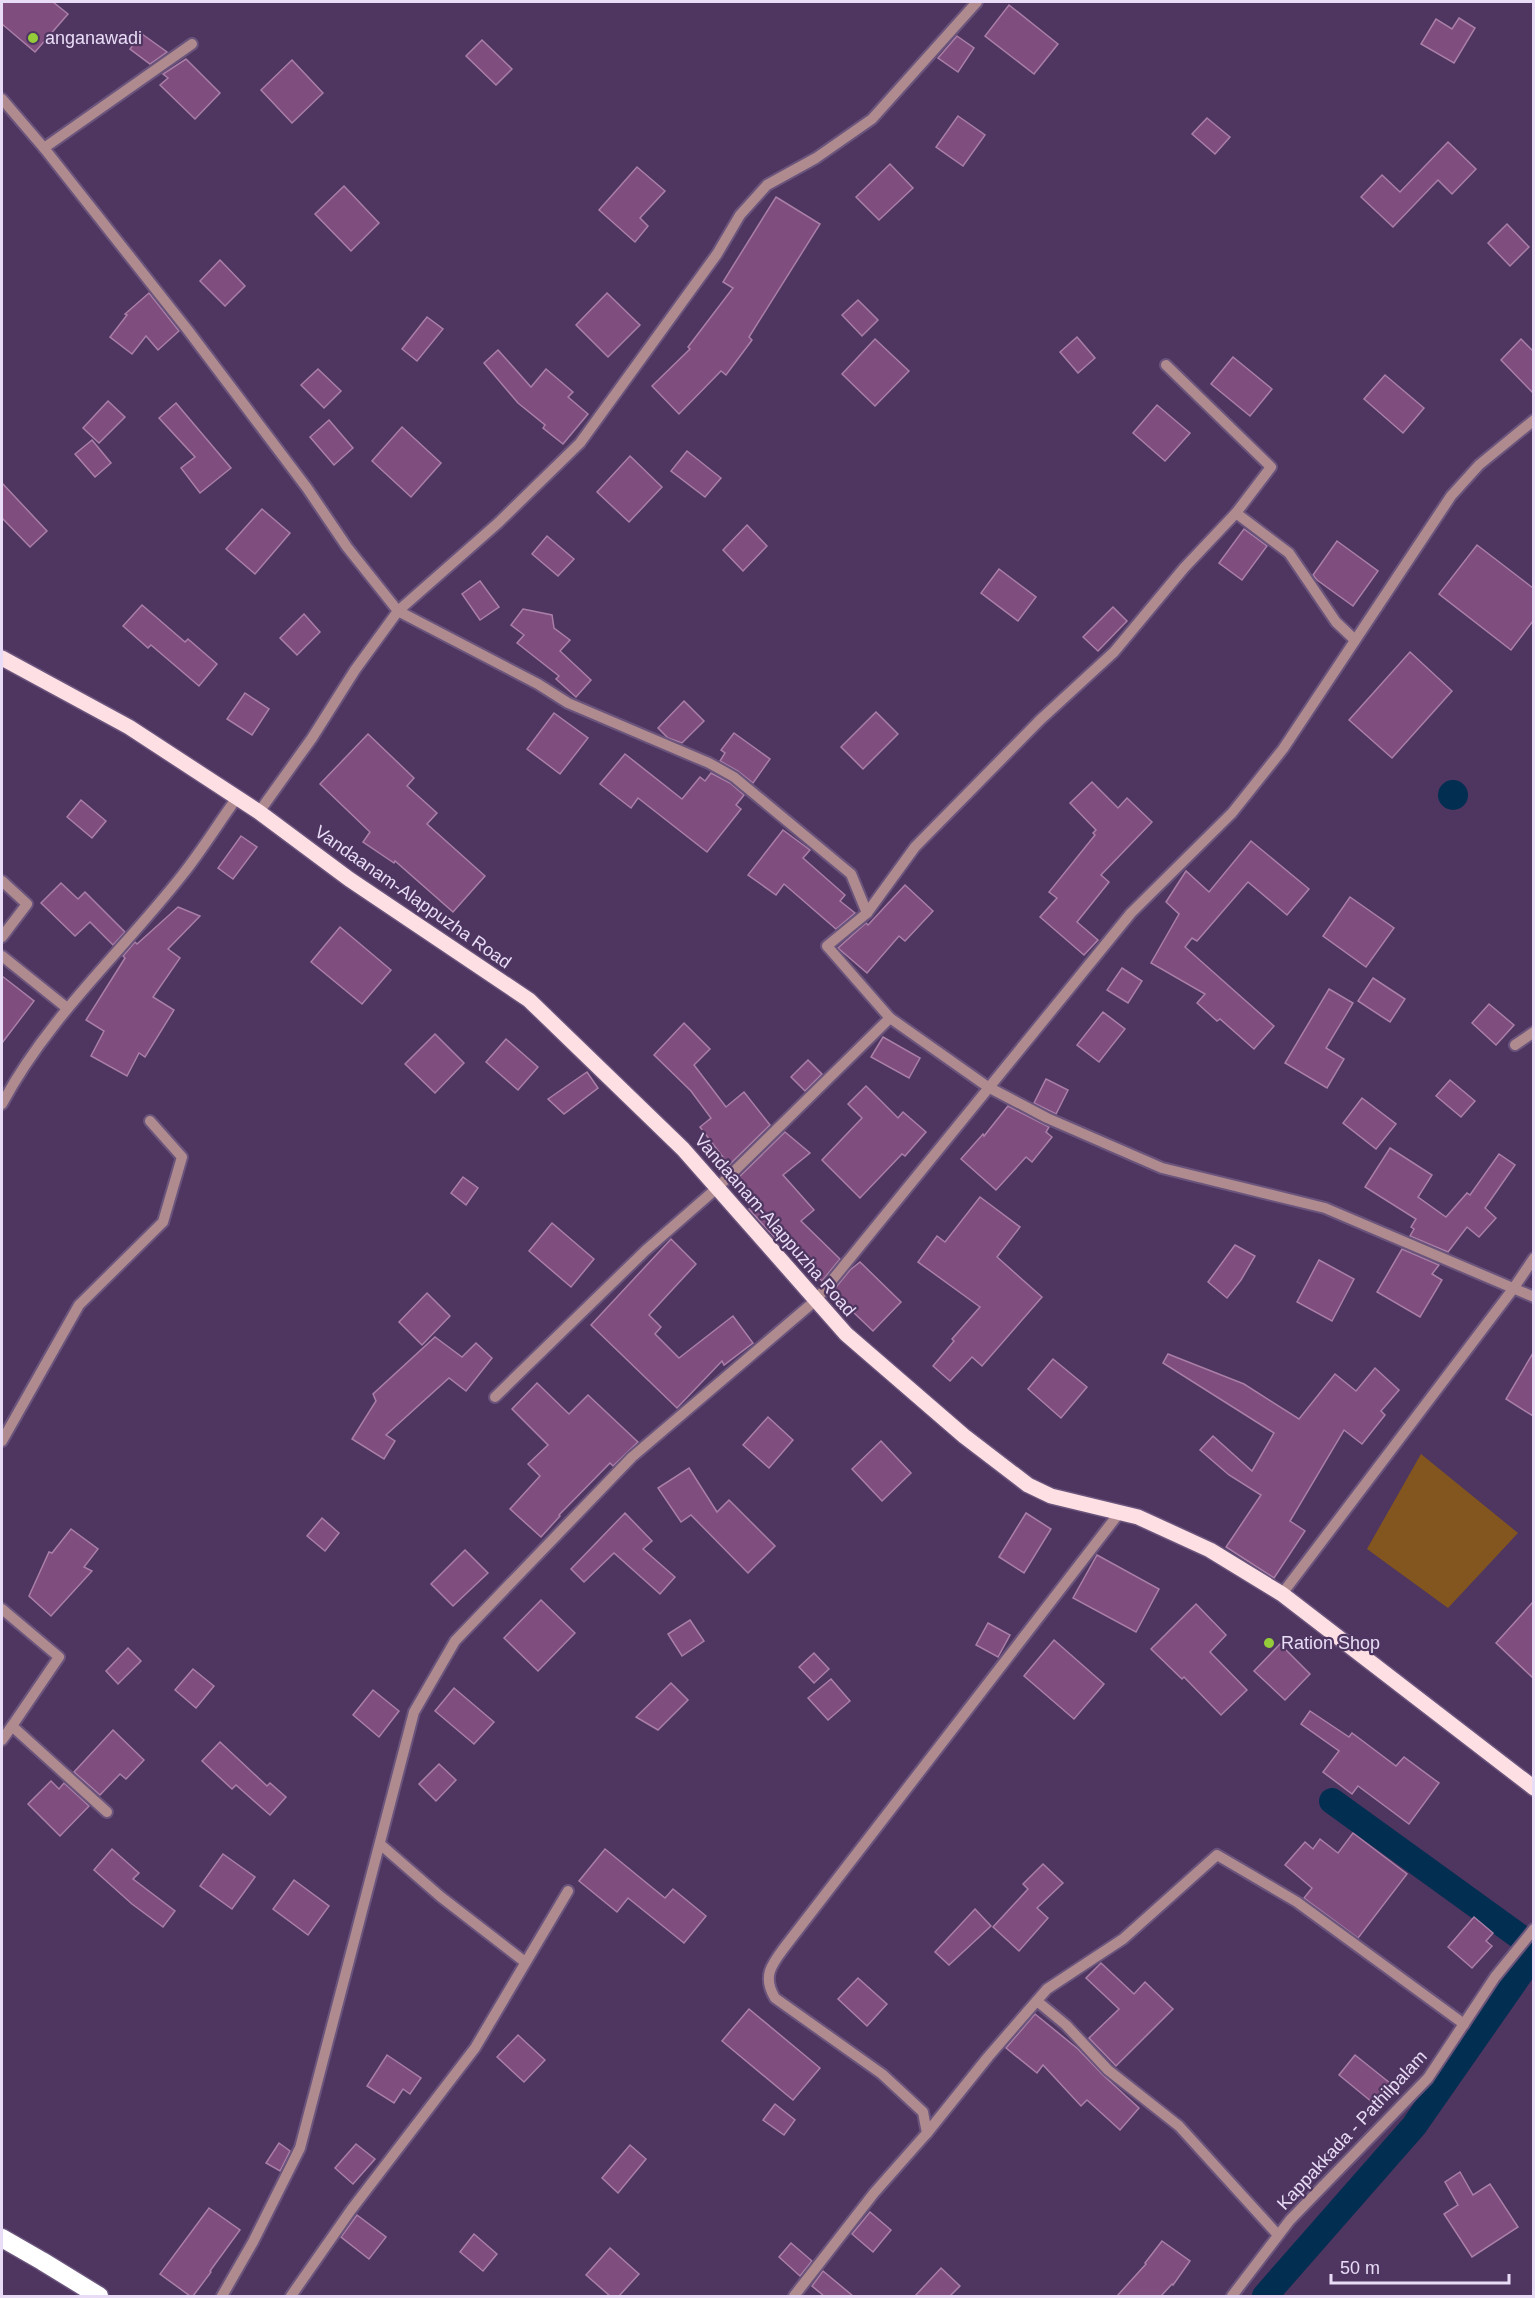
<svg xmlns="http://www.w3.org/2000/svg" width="1535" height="2298" font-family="Arial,sans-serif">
<rect width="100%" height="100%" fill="#4e3661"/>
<!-- green -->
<path fill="#82561e" d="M1421 1454 1518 1533 1448 1608 1367 1549Z"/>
<!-- water -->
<circle fill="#012e51" cx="1453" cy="795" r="15"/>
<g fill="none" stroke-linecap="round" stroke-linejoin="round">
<!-- canal -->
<g stroke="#012e51" stroke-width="26">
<path d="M1332 1801 1534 1947"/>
<path d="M1265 2296 1414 2126 1534 1954"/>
</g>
</g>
<!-- building -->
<g fill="#7f4d7e" stroke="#aa7fa7" stroke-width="1.5">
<path d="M2 2H53L68 14 35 52 2 24Z"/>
<path d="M1009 5 1058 44 1034 74 985 36Z"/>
<path d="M1459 18 1475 28 1454 63 1421 44 1436 19 1452 29Z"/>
<path d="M142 34 167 52 150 64 130 49Z"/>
<path d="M957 36 974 48 958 72 938 58Z"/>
<path d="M482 40 512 69 496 85 466 56Z"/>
<path d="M186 59 220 93 195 119 160 85 168 78 163 74Z"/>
<path d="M292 60 323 93 292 123 261 90Z"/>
<path d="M958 116 985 135 963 166 936 147Z"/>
<path d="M1207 118 1230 137 1215 154 1192 134Z"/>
<path d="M1448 142 1476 169 1452 194 1438 180 1393 227 1361 197 1382 175 1400 192Z"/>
<path d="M890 164 913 188 879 220 856 197Z"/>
<path d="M637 167 665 191 640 218 648 226 635 242 599 210Z"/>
<path d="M344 186 379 223 351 251 315 214Z"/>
<path d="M776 197 820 224 749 337 752 340 726 375 721 371 679 414 652 386 690 349 688 347 733 288 723 282Z"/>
<path d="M1507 224 1529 247 1510 266 1488 243Z"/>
<path d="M220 260 245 286 225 306 200 281Z"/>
<path d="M149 293 179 331 158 350 146 336 132 354 110 337 127 315 125 314Z"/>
<path d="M607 293 640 325 608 357 576 325Z"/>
<path d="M858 300 878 320 862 336 842 315Z"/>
<path d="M427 317 443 329 417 361 402 349Z"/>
<path d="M1077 337 1095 358 1078 373 1060 352Z"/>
<path d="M875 339 909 371 875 406 842 374Z"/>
<path d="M1521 339 1533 351V393L1501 360Z"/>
<path d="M498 350 531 387 546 369 573 392 568 397 588 414 563 444 543 428 545 425 518 403 484 363Z"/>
<path d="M1233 357 1272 389 1250 416 1211 384Z"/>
<path d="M318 369 341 391 324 408 301 385Z"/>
<path d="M1385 375 1424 408 1403 433 1364 399Z"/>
<path d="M108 401 125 417 99 443 83 428Z"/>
<path d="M176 403 231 468 200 493 181 468 195 457 159 418Z"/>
<path d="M1157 405 1190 433 1165 461 1133 433Z"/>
<path d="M329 420 353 448 334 465 310 437Z"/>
<path d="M402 427 441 463 411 497 372 461Z"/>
<path d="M92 440 111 463 95 477 75 454Z"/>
<path d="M687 451 721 478 705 497 671 471Z"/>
<path d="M630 456 662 487 629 522 597 492Z"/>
<path d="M2 483 47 531 30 547 2 518Z"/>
<path d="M262 509 290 533 255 574 226 549Z"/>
<path d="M747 525 767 546 743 571 723 550Z"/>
<path d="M1244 529 1267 546 1242 580 1219 563Z"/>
<path d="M547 536 574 559 558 576 532 554Z"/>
<path d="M1337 541 1378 571 1353 606 1317 580 1313 575Z"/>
<path d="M1477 545 1533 588V621L1511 650 1439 594Z"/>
<path d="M999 569 1036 597 1018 621 981 593Z"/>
<path d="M480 581 499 607 480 620 462 594Z"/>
<path d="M142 605 185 642 188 639 217 664 199 686 151 645 148 648 123 626Z"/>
<path d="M1113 607 1127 621 1098 651 1083 637Z"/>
<path d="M523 609 552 615 554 628 570 640 560 651 591 680 576 697 556 679 559 676 517 643 524 635 511 625Z"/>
<path d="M304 614 320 632 297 655 280 638Z"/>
<path d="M1410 652 1452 691 1392 758 1349 720Z"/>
<path d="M245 693 269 709 252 735 227 719Z"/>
<path d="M684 701 704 721 682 743 668 738 658 728Z"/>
<path d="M876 712 898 734 863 769 841 747Z"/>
<path d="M554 713 588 738 560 774 527 749Z"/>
<path d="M734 733 770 759 753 783 738 771 720 761 725 753 721 750Z"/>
<path d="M368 734 414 778 407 786 437 813 427 824 485 876 453 912 395 861 394 863 363 842 370 832 320 784Z"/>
<path d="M625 754 682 799 700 777 705 781 711 773 730 783 744 795 736 805 741 809 707 852 638 798 631 808 600 784Z"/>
<path d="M1092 782 1118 808 1127 798 1152 822 1101 875 1109 882 1077 922 1098 940 1084 955 1040 917 1057 898 1049 892 1095 835 1093 833 1096 830 1070 803Z"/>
<path d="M81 800 106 821 92 838 67 817Z"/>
<path d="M783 830 810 850 803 858 845 895 840 901 855 913 836 929 784 884 776 895 748 875Z"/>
<path d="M241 836 257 847 233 879 218 868Z"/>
<path d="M1251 841 1309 889 1287 915 1248 882 1197 941 1192 938 1185 947 1274 1026 1254 1049 1220 1019 1217 1021 1197 1003 1205 994 1151 963 1179 914 1166 902 1186 871 1209 892Z"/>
<path d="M61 883 78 899 85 892 125 932 113 945 90 922 75 936 41 903Z"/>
<path d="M905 885 933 911 905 941 899 936 867 973 838 948 866 923 868 925Z"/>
<path d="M1350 897 1394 928 1366 967 1323 936Z"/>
<path d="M178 907 200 916 168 949 180 958 153 997 174 1010 145 1057 139 1053 127 1076 91 1056 104 1031 86 1020 125 958 123 956 135 942 137 944Z"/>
<path d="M340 927 391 970 362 1004 311 962Z"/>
<path d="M1122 968 1142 981 1128 1003 1107 990Z"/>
<path d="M2 976 34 1001 2 1043Z"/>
<path d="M1373 978 1405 999 1390 1022 1358 1001Z"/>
<path d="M1329 989 1353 1003 1326 1048 1344 1059 1327 1088 1285 1063Z"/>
<path d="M1489 1004 1514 1025 1496 1045 1472 1023Z"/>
<path d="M1103 1012 1125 1029 1099 1062 1077 1045Z"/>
<path d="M684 1023 710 1049 694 1065 726 1107 744 1092 770 1125 729 1165 700 1127 711 1118 691 1091 654 1055Z"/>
<path d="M435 1034 464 1063 435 1093 405 1064Z"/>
<path d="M883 1037 920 1058 909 1078 871 1057Z"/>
<path d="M506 1039 538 1067 518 1090 486 1062Z"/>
<path d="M808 1060 822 1074 805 1091 791 1077Z"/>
<path d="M587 1072 598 1088 564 1114 548 1099Z"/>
<path d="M1046 1079 1068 1090 1056 1114 1034 1103Z"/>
<path d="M1450 1080 1475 1101 1461 1117 1436 1096Z"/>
<path d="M866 1086 898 1118 903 1112 926 1132 905 1156 902 1154 860 1198 822 1160 862 1118 848 1104Z"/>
<path d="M1362 1098 1396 1124 1376 1149 1343 1123Z"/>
<path d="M1008 1106 1049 1127 1046 1132 1052 1137 1032 1162 1026 1157 996 1190 961 1159 983 1134 984 1136Z"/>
<path d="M785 1132 810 1153 783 1175 814 1210 801 1221 840 1259 822 1281 780 1239 778 1241 749 1209 755 1203 734 1182Z"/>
<path d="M1390 1148 1432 1175 1418 1197 1446 1217 1467 1193 1470 1195 1499 1154 1515 1165 1485 1208 1496 1218 1479 1237 1467 1227 1448 1252 1410 1236 1414 1229 1411 1227 1416 1219 1365 1187Z"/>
<path d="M463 1177 478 1188 466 1205 451 1193Z"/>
<path d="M980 1197 1020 1227 997 1257 1042 1297 982 1366 972 1357 950 1381 933 1366 954 1341 952 1339 980 1307 918 1262 937 1236 945 1242Z"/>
<path d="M552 1223 594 1259 571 1287 529 1251Z"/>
<path d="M671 1239 696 1264 649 1315 661 1327 655 1334 679 1358 733 1316 753 1343 724 1365 722 1361 677 1408 591 1325Z"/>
<path d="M1235 1245 1255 1256 1241 1280 1227 1298 1208 1282Z"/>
<path d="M1402 1249 1439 1265 1432 1274 1442 1280 1420 1317 1377 1292Z"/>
<path d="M1319 1260 1354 1279 1332 1321 1297 1302Z"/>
<path d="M860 1262 901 1302 873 1331 832 1292 850 1270Z"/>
<path d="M427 1293 450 1316 422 1345 399 1322Z"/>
<path d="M435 1337 462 1357 476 1343 492 1358 466 1391 449 1378 386 1435 395 1441 384 1459 352 1439 376 1401 373 1394Z"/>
<path d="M1533 1353V1416L1506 1399Z"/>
<path d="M1168 1354 1244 1384 1299 1419 1335 1374 1356 1391 1375 1368 1399 1390 1381 1411 1385 1415 1362 1444 1344 1430 1290 1521 1305 1531 1274 1578 1226 1547 1261 1495 1229 1475 1200 1450 1213 1436 1252 1471 1274 1433 1163 1363Z"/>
<path d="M1053 1359 1087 1387 1061 1418 1028 1389Z"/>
<path d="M537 1383 569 1414 588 1395 638 1442 613 1466 610 1463 559 1515 560 1516 541 1537 510 1509 540 1476 528 1464 548 1445 512 1409Z"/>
<path d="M768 1417 793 1440 769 1468 743 1445Z"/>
<path d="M881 1441 911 1473 882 1501 852 1469Z"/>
<path d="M689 1468 717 1512 729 1500 775 1546 748 1573 691 1515 681 1522 658 1488Z"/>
<path d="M625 1513 652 1541 643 1549 675 1577 660 1594 614 1553 584 1582 571 1569Z"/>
<path d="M1026 1513 1051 1529 1024 1573 999 1557Z"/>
<path d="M322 1518 339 1533 325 1551 307 1536Z"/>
<path d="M71 1529 98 1549 84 1567 92 1571 51 1616 29 1596 49 1552 52 1553Z"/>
<path d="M465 1550 488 1573 453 1606 431 1584Z"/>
<path d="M1097 1555 1159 1589 1136 1632 1073 1598Z"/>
<path d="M541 1600 575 1633 538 1671 504 1638Z"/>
<path d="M1533 1602V1678L1496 1643Z"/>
<path d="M1196 1604 1226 1635 1210 1652 1247 1690 1221 1715 1184 1677 1182 1679 1151 1649Z"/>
<path d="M690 1620 704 1641 682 1656 668 1634Z"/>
<path d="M988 1623 1010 1635 998 1657 976 1645Z"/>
<path d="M1054 1640 1104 1684 1074 1719 1024 1676Z"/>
<path d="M1280 1644 1310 1674 1285 1700 1254 1671Z"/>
<path d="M128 1648 141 1661 118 1684 106 1671Z"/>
<path d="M814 1653 829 1669 814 1683 799 1667Z"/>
<path d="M193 1669 214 1686 196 1708 175 1690Z"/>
<path d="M831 1679 850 1701 828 1720 808 1698Z"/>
<path d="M671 1683 688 1700 658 1730 636 1717Z"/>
<path d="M454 1688 494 1722 474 1744 435 1711Z"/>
<path d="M373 1690 399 1711 379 1737 353 1715Z"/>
<path d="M1310 1711 1349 1737 1352 1733 1396 1766 1404 1757 1439 1783 1409 1824 1358 1786 1352 1794 1323 1772 1339 1751 1301 1724Z"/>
<path d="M113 1730 144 1760 126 1779 120 1774 100 1795 74 1772Z"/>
<path d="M220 1742 267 1786 270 1783 286 1797 270 1815 236 1785 232 1789 202 1761Z"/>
<path d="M439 1764 456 1780 436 1801 419 1784Z"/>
<path d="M51 1781 59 1789 64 1783 89 1806 60 1836 28 1804Z"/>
<path d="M1353 1833 1407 1874 1358 1938 1304 1898 1312 1888 1285 1865 1305 1842 1313 1849 1320 1839 1338 1853Z"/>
<path d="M112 1849 139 1873 133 1879 175 1911 163 1927 132 1904 94 1870Z"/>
<path d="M605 1849 665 1898 673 1889 706 1916 684 1943 628 1898 617 1912 579 1881Z"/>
<path d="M223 1854 255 1877 232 1909 200 1886Z"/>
<path d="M1043 1864 1063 1883 1037 1908 1048 1918 1019 1951 993 1927 1028 1889 1023 1884Z"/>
<path d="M294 1880 329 1906 308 1935 273 1909Z"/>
<path d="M975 1909 991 1926 949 1965 935 1952Z"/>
<path d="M1474 1917 1493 1933 1486 1941 1492 1946 1472 1968 1448 1947Z"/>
<path d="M1101 1963 1134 1994 1145 1982 1173 2009 1116 2066 1089 2038 1119 2009 1086 1978Z"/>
<path d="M858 1978 887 2004 867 2026 838 1999Z"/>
<path d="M749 2009 820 2068 793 2100 722 2041Z"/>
<path d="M1035 2014 1078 2049 1103 2075 1139 2108 1120 2130 1087 2100 1081 2106 1043 2065 1037 2073 1006 2048Z"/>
<path d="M518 2035 545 2060 524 2082 497 2057Z"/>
<path d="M387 2055 421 2078 410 2094 403 2089 394 2103 367 2086Z"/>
<path d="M1355 2055 1395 2087 1378 2107 1339 2075Z"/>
<path d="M775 2104 795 2120 784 2135 763 2120Z"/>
<path d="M279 2143 290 2151 280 2171 266 2163Z"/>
<path d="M356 2144 375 2159 353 2184 335 2168Z"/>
<path d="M630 2145 646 2159 618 2193 602 2178Z"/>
<path d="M1460 2172 1473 2195 1490 2184 1518 2227 1472 2257 1444 2214 1458 2205 1445 2182Z"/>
<path d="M209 2208 240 2230 210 2271 211 2272 193 2296H190L160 2274Z"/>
<path d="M870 2212 891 2230 873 2252 852 2234Z"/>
<path d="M357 2215 386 2237 369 2259 341 2237Z"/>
<path d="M474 2234 497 2254 483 2271 460 2252Z"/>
<path d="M1162 2241 1190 2261 1173 2285 1172 2284 1161 2296H1117L1146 2264 1145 2263Z"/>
<path d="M791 2243 812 2261 800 2276 779 2257Z"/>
<path d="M610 2248 639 2274 619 2296H610L586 2275Z"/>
<path d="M941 2268 960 2286 950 2296H915Z"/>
<path d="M823 2271 853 2296H824L812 2286Z"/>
</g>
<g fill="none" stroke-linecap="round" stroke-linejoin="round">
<defs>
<g id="minor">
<path d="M2 99 44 148 187 329 307 488 347 547 398 611 538 684 568 703 709 763 734 777 851 874 867 913 827 946 890 1018 717 1188 646 1250 495 1397"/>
<path d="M44 148 192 44"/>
<path d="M1236 513 1289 553 1336 622 1355 640"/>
<path d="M259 812 312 738 355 670 398 611 498 523 580 443 717 254 740 215 767 185 816 158 872 119 977 2"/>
<path d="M2 881 27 904 2 937"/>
<path d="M867 913 915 847 1040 720 1114 652 1184 568 1236 513 1271 467 1166 365"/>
<path d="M2 956 67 1008"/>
<path d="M890 1018 988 1087 1047 1118 1162 1168 1325 1208 1534 1297"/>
<path d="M1515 1045 1534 1032"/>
<path d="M2 1104C48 1017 123 951 183 874 202 850 218 824 236 799"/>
<path d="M2 1441 79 1305 163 1222 182 1157 150 1121"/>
<path d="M1282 1594 1513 1289 1534 1258"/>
<path d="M2 1609 59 1657 12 1726"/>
<path d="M2 1740 12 1726 107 1812"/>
<path d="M380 1844 441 1897 525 1962"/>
<path d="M1037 2001 1066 2025 1108 2070 1179 2126 1278 2235"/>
<path d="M927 2133 988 2057 1047 1989 1123 1939 1217 1855 1297 1902 1464 2024"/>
<path d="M222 2296 253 2242 300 2148 414 1712 455 1641 632 1457 816 1300 1131 913 1232 813 1283 749 1451 496 1479 465 1534 420"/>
<path d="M291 2296 351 2210 475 2048 568 1891"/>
<path d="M794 2296 874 2193 927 2133 923 2112 882 2074 775 1998C761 1975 773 1963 787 1944L1120 1512"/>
<path d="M1232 2296 1290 2220 1428 2078 1495 1977 1534 1929"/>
</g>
<path id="major" d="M2 658 129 727 259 812 349 879 529 1000 683 1149 846 1334 964 1436 1028 1485 1051 1496 1138 1517 1210 1550 1282 1594 1534 1788"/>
<path id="highway" d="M2 2238 42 2261 99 2296"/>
</defs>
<!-- minor casing -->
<use href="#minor" stroke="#6a547c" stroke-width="14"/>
<!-- major casing -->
<use href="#major" stroke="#6a547c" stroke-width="18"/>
<!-- highway casing -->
<use href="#highway" stroke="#6a547c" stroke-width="21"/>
<!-- minor -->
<use href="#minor" stroke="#af8b90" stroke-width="10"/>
<!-- major -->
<use href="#major" stroke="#fddfe4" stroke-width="15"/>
<!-- highway -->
<use href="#highway" stroke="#fff" stroke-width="18"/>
</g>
<!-- markers -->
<g fill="#95cc3a" stroke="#4e3661" stroke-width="2">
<circle cx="33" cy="38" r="6"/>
<circle cx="1269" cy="1643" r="6"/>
</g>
<g text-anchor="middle" stroke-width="4.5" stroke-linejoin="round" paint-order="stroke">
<!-- poi labels -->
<g font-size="18" fill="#e9dcf6" stroke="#4e3661" text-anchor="start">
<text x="45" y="44">anganawadi</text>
<text x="1281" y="1649">Ration Shop</text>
</g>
<!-- street labels -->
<g font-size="18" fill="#e9dcf6" stroke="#4e3661">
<text transform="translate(413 897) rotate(35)" y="6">Vandaanam-Alappuzha Road</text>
<text transform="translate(775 1225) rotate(49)" y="6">Vandaanam-Alappuzha Road</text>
<text transform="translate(1352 2130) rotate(-47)" y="6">Kappakkada - Pathilpalam</text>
</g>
</g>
<!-- border -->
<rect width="1535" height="2298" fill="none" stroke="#e9dcf6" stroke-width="6"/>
<!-- scale -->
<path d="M1331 2274v9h178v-9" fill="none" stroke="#e9dcf6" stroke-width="3"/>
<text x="1340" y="2274" font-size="18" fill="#e9dcf6" stroke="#4e3661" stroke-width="4.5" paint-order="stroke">50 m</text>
</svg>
